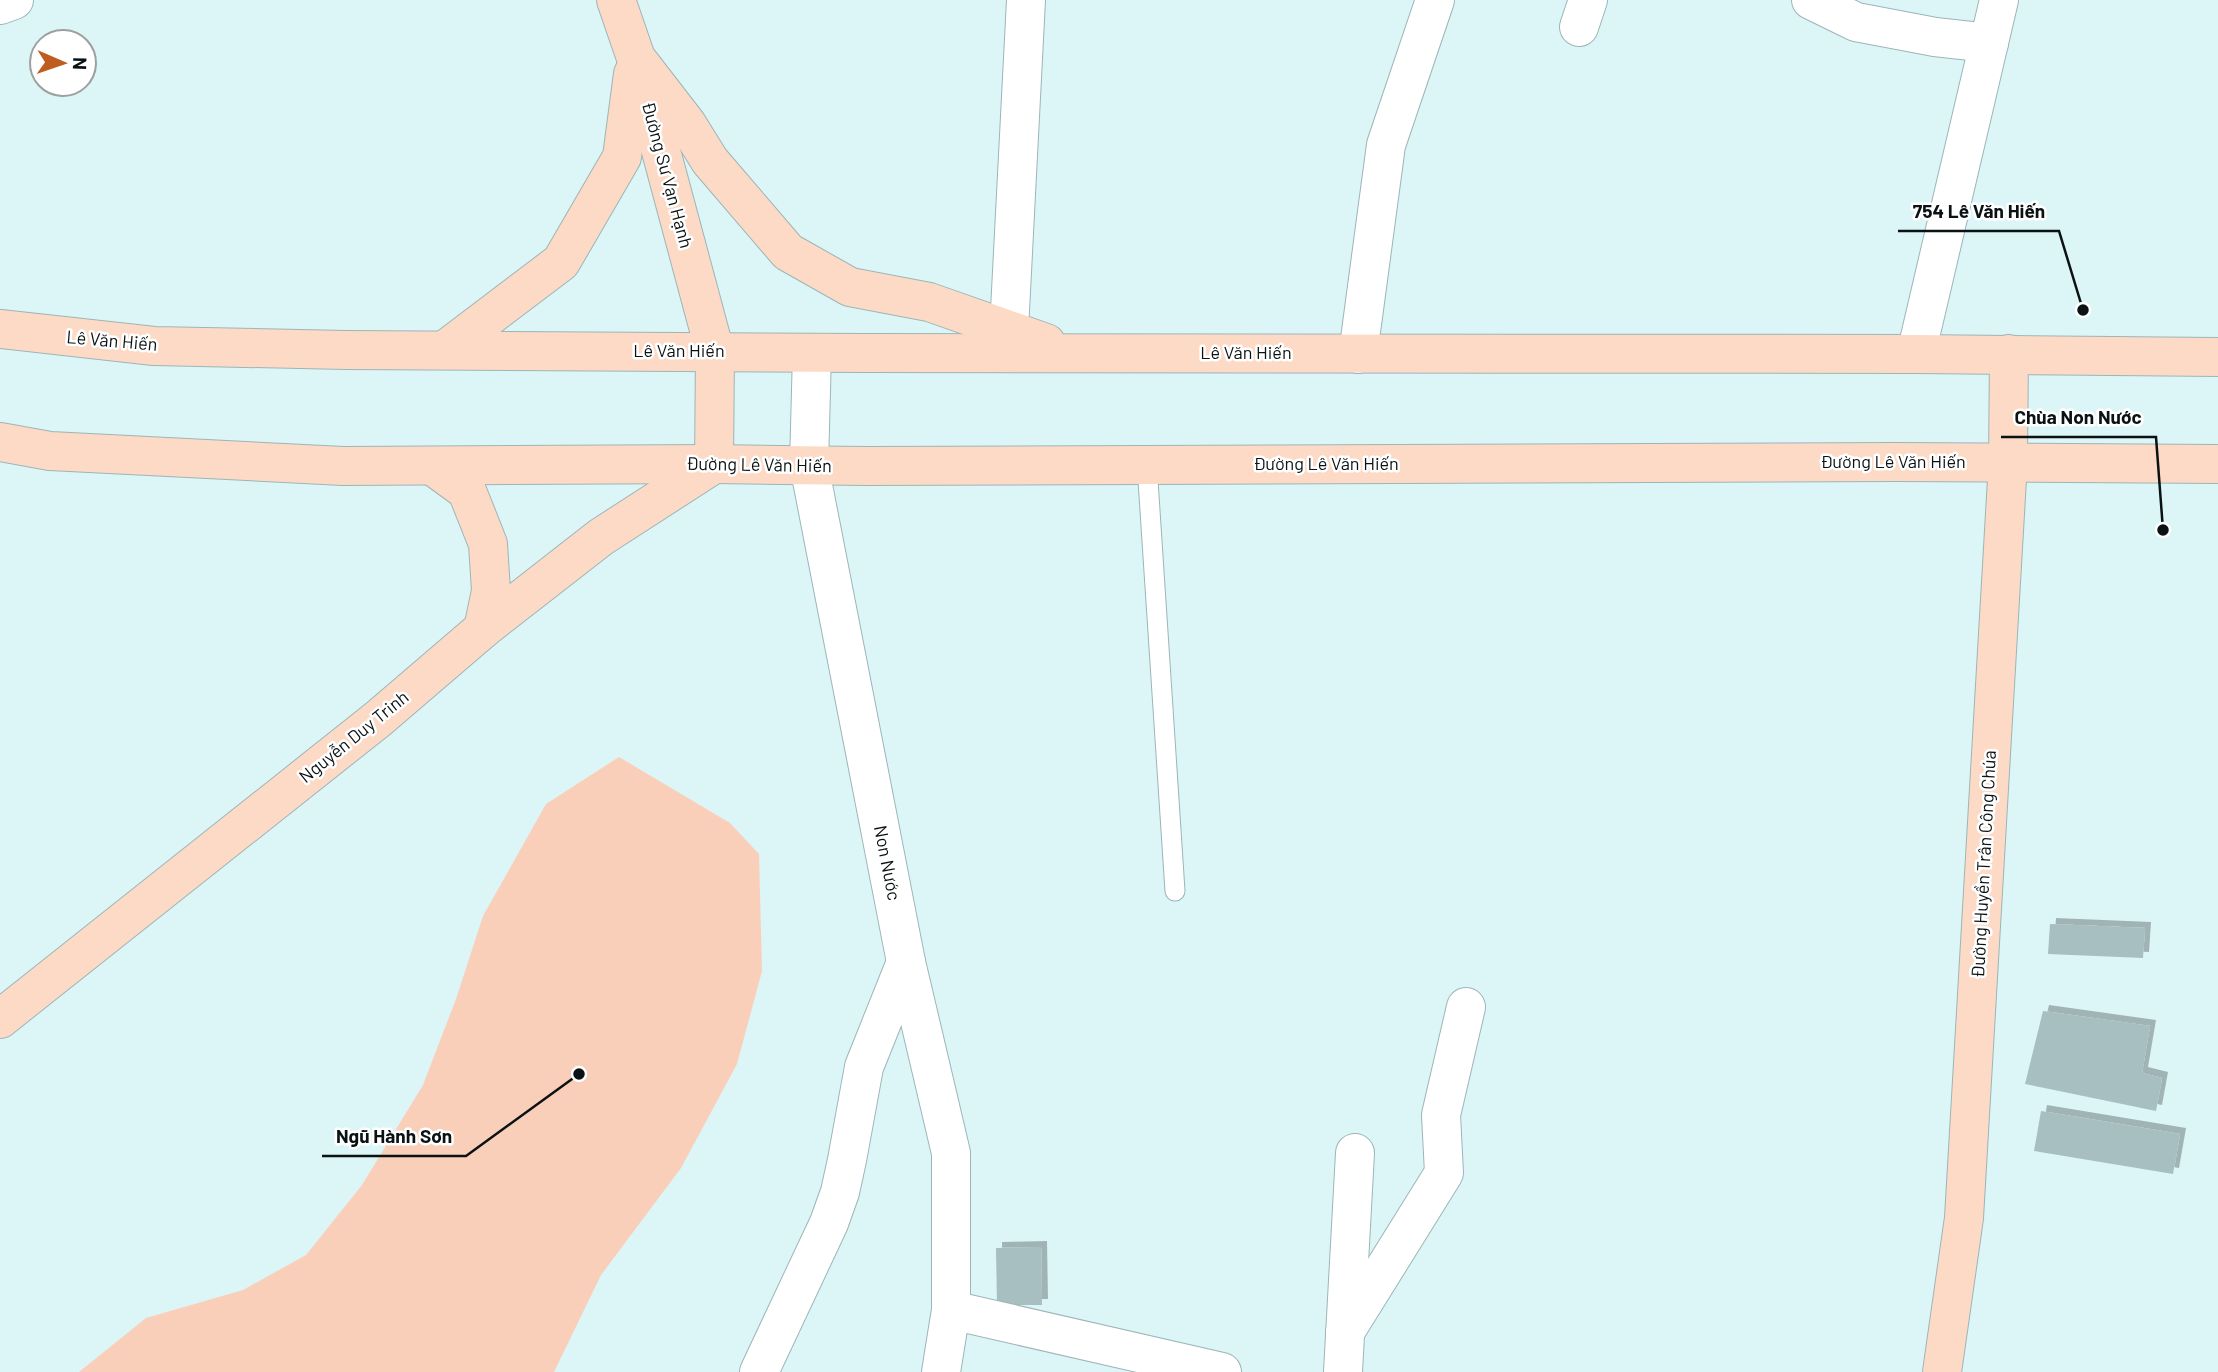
<svg xmlns="http://www.w3.org/2000/svg" width="2218" height="1372" font-family="Barlow,sans-serif">
<defs>
<filter id="shadow"><feDropShadow dx="6" dy="-6" stdDeviation="0" flood-color="#0004"/></filter>
</defs>
<rect width="100%" height="100%" fill="#dcf5f7"/>
<!-- green -->
<path fill="#facfba" d="M619 757 730 823 759 854 762 971 737 1064 681 1168 601 1275 554 1372H79L146 1318 243 1290 306 1255 362 1185 423 1085 456 999 483 916 546 804Z"/>
<!-- building -->
<g fill="#a7bfc1" filter="url(#shadow)">
<path d="M2050 924 2145 928 2143 958 2048 954Z"/>
<path d="M2043 1011 2150 1026 2142 1073 2162 1078 2156 1111 2025 1084Z"/>
<path d="M2041 1111 2180 1134 2173 1174 2034 1151Z"/>
<path d="M1041 1247 1042 1305H997L996 1248Z"/>
</g>
<g fill="none" stroke-linecap="round" stroke-linejoin="round">
<defs>
<path id="lane" d="M1147 465 1175 891"/>
<g id="street">
<path d="M1811 0 1856 22 1935 37 1989 43"/>
<path d="M0 5 14 0"/>
<path d="M1579 27 1588 0"/>
<path d="M1009 330 1026 0"/>
<path d="M812 353 809 465 906 962 951 1153V1310L941 1372"/>
<path d="M1358 354 1386 145 1435 0"/>
<path d="M1916 354 1999 0"/>
<path d="M951 1310 1222 1372"/>
<path d="M1345 1332 1444 1173 1441 1115 1466 1007"/>
<path d="M759 1372 829 1223 840 1192 847 1160 864 1067 906 962"/>
<path d="M1343 1372 1355 1153"/>
</g>
<g id="secondary">
<path d="M616 0 636 58 715 352 714 464"/>
<path d="M636 58 687 124 710 161 788 252 850 287 929 302 1046 343"/>
<path d="M0 329 154 346 346 350 866 353 1916 354 2218 357"/>
<path d="M445 350 561 262 622 157 633 74"/>
<path d="M0 442 50 451 343 466 714 464 866 466 1895 462 2218 464"/>
<path d="M434 467 467 491 488 544 491 591 483 629"/>
<path d="M0 1019 378 719 483 629 601 537 714 464"/>
<path d="M1942 1372 1964 1218 2008 462 2009 354"/>
</g>
</defs>
<!-- lane casing -->
<use href="#lane" stroke="#9db5b7" stroke-width="21"/>
<!-- street casing -->
<use href="#street" stroke="#9db5b7" stroke-width="40"/>
<!-- secondary casing -->
<use href="#secondary" stroke="#9db5b7" stroke-width="40"/>
<!-- lane -->
<use href="#lane" stroke="#fff" stroke-width="19"/>
<!-- street -->
<use href="#street" stroke="#fff" stroke-width="38"/>
<!-- secondary -->
<use href="#secondary" stroke="#fcdac6" stroke-width="38"/>
</g>
<g text-anchor="middle" stroke-width="5" stroke-linejoin="round" paint-order="stroke">
<!-- street labels -->
<g font-size="18" fill="#0a1213" stroke="#fff">
<text transform="translate(667 175) rotate(75)" y="6">Đường Sư Vạn Hạnh</text>
<text transform="translate(112 341) rotate(5)" y="6">Lê Văn Hiến</text>
<text x="679" y="357">Lê Văn Hiến</text>
<text x="1246" y="359">Lê Văn Hiến</text>
<text x="1893" y="468">Đường Lê Văn Hiến</text>
<text x="1326" y="470">Đường Lê Văn Hiến</text>
<text transform="translate(759 465) rotate(1)" y="6">Đường Lê Văn Hiến</text>
<text transform="translate(354 737) rotate(-39)" y="6">Nguyễn Duy Trinh</text>
<text transform="translate(887 863) rotate(79)" y="6">Non Nước</text>
<text transform="translate(1984 864) rotate(-87)" y="6">Đường Huyền Trân Công Chúa</text>
</g>
</g>
<!-- callouts -->
<path fill="none" stroke="#0a1213" stroke-width="2.5" d="M2083 310L2059 231H1898M2163 530L2156 437H2001M579 1074L466 1156H322"/>
<g fill="#0a1213" stroke="#fff" stroke-width="2.5">
<circle cx="2083" cy="310" r="7"/>
<circle cx="2163" cy="530" r="7"/>
<circle cx="579" cy="1074" r="7"/>
</g>
<g font-size="19" text-anchor="middle" font-weight="bold" fill="#0a1213" stroke="#fff" stroke-width="5" stroke-linejoin="round" paint-order="stroke">
<text x="1979" y="218">754 Lê Văn Hiến</text>
<text x="2078" y="424">Chùa Non Nước</text>
<text x="394" y="1143">Ngũ Hành Sơn</text>
</g>
<!-- north arrow -->
<g transform="translate(63 63) rotate(92)"><circle r="33" fill="#ffffff" stroke="#9da0a1" stroke-width="2"/>
<path d="M0-5L12 26L0 18L-12 26Z" fill="#bf5d20"/>
<text y="-10" font-size="19" font-weight="bold" text-anchor="middle" fill="#0a1213">N</text>
</g>
</svg>
